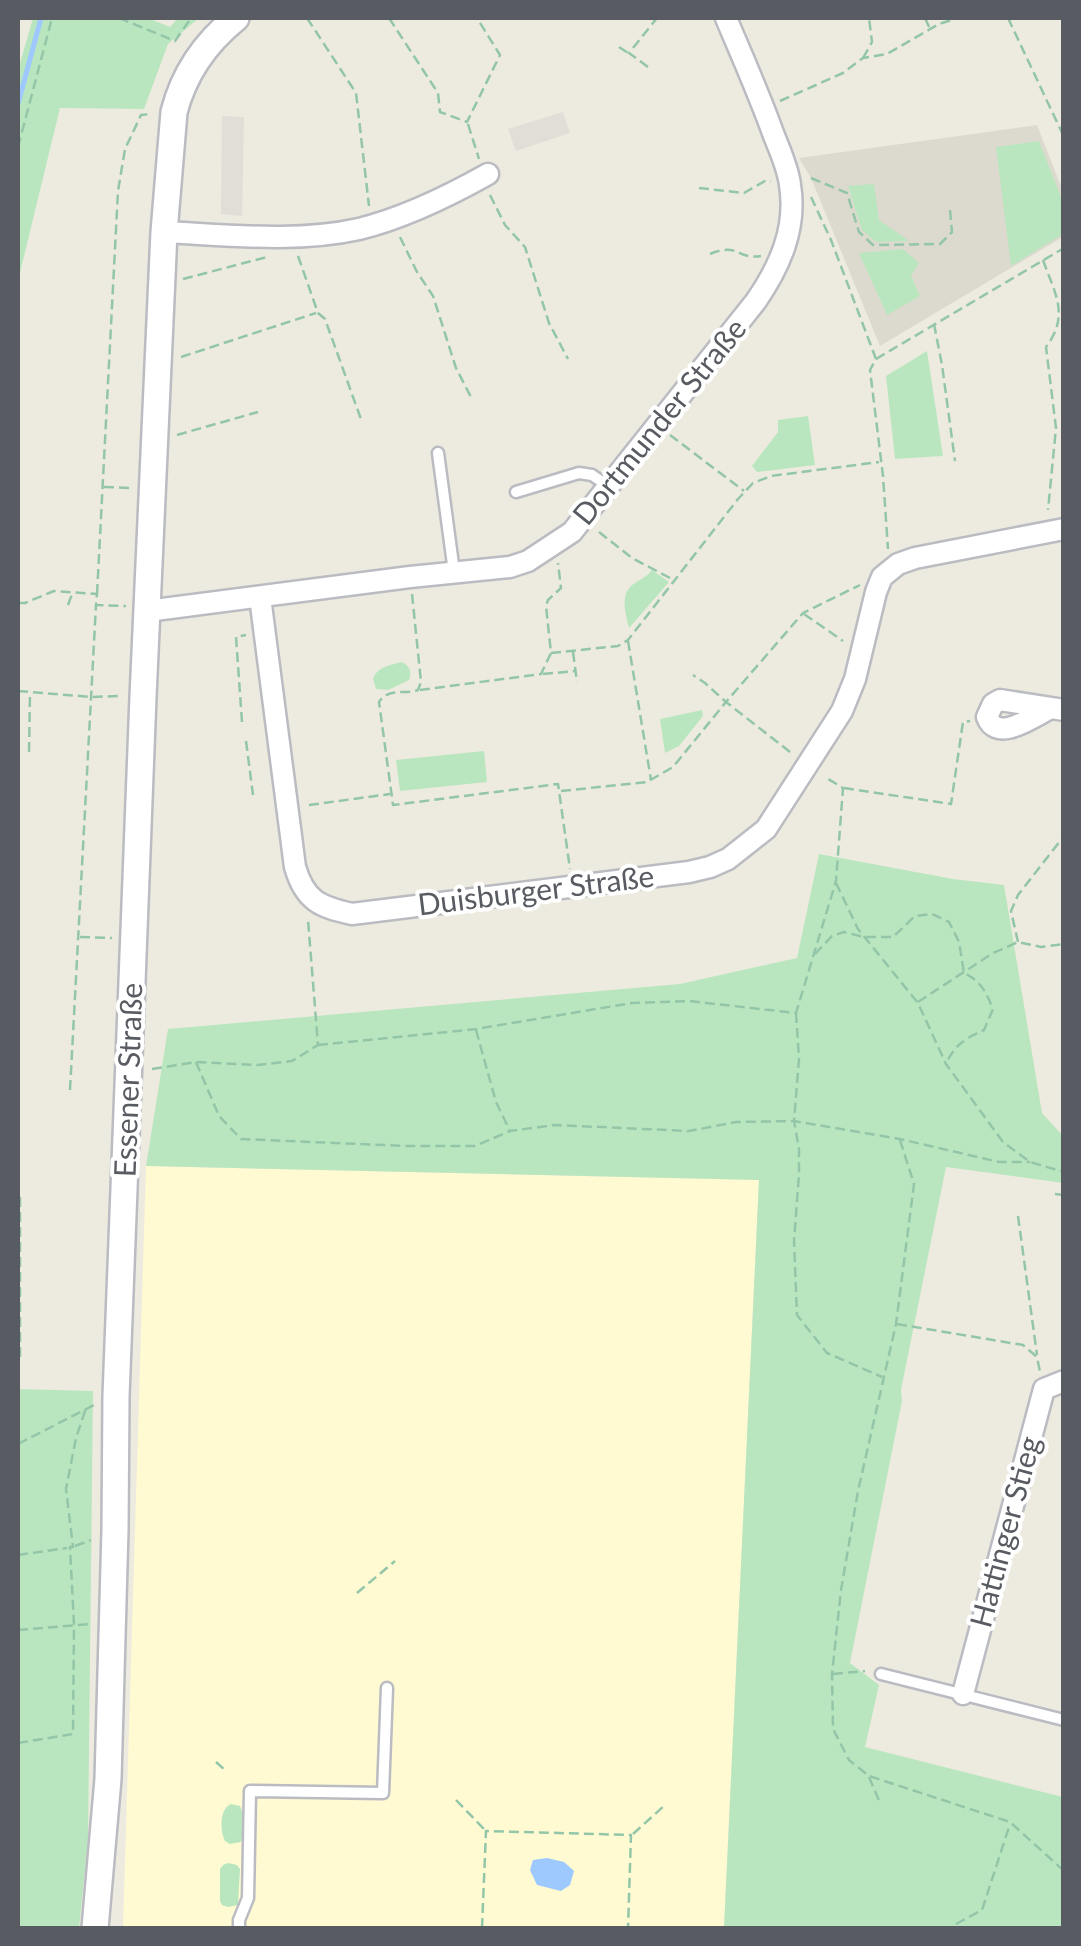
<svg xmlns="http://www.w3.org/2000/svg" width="1081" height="1946" font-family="Lato,sans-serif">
<rect width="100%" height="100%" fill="#edebdf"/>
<!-- commercial -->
<path fill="#fffad2" d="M146 1166 759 1180 724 1928H123Z"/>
<!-- industrial -->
<g fill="#e0ded7">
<path d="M563 112 570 133 516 151 508 129Z"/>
<path d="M222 116 244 117 242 216 221 214Z"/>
</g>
<!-- education -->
<path fill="#dcdace" d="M1037 125 1063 191V237L880 346 811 178 799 158Z"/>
<!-- green -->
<g fill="#bae6bf">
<path d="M33 18H148L170 27 178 18H199L168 44 144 109 60 108 18 281V70Z"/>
<path d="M1039 141 1063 202V234L1011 266 996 147Z"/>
<path d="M874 184 879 220 909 241 876 242 862 230 848 186Z"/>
<path d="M903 249 919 263 911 276 920 296 887 315 859 253Z"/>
<path d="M927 351 943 456 895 459 886 376Z"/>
<path d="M808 416 815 465 757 472 752 466 778 432V420Z"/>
<path d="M652 570 669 582 629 628C626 614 620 597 631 586 639 579 646 578 652 570Z"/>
<path d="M401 662C410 665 412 672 409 680L388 690 376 689 373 679C378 666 389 666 401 662Z"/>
<path d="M702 710 703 716 679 746 665 753 660 719Z"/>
<path d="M484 751 487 782 400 791 396 760Z"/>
<path d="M819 854 953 879 1004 885 1042 1113 1063 1136V1183L946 1167 901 1390 902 1401 850 1663 879 1685 865 1747 1063 1797V1928H724L759 1180 146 1166 168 1029 680 984 797 958Z"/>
<path d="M18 1389 93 1391 88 1840 79 1928H18Z"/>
<path d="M231 1804 240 1806C245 1815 244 1832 241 1842L230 1844 225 1841C220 1831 219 1809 231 1804Z"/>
<path d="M228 1863 237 1865 240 1869 238 1905 228 1907 222 1905 220 1901V1869L223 1865Z"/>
</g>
<!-- water -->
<path fill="#9dc9ff" d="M547 1858 564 1862 574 1871 570 1885 561 1891 537 1885 530 1870 533 1860Z"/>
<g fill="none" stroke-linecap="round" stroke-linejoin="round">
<!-- stream -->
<path stroke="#9dc9ff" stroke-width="5" d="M18 104 41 18"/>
<defs>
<g id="service">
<path d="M438 453 454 572"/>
<path d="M516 492 579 473 592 475 608 486"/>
<path d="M881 1674 1064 1720"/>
<path d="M239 1928V1920L248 1898 250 1791 383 1793 387 1688"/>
</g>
<g id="minor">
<path d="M164 232C228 235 296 243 359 229 404 218 447 197 488 174"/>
<path d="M260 597 295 867C305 901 320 907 352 914L689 872 710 867 728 859 766 829 842 711 855 679 876 592 882 577 898 564 915 558 1064 529"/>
<path d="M147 611 410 577 510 567 528 561 572 532 756 301C780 266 797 228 790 185 788 167 779 149 773 133 759 94 742 56 726 18"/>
<path d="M1051 708C1034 716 997 744 987 717L993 704 1000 700 1064 710"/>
<path d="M963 1694 1044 1389 1064 1381"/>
</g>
<path id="tertiary" d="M95 1928 108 1779 115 1530 116 1396 143 697 164 232 174 112C184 73 205 43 236 18"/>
</defs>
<!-- service casing -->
<use href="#service" stroke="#babcc2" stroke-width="15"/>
<!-- minor casing -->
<use href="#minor" stroke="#babcc2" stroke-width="25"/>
<!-- tertiary casing -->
<use href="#tertiary" stroke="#babcc2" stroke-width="30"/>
<!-- path -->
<g stroke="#93c6a8" stroke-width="2.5" stroke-dasharray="10 5" stroke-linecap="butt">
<path d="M119 18 175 41 191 18"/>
<path d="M307 18 356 93 369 206"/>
<path d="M389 18 438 93 440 112 467 122 500 55 477 18"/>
<path d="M925 18 930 29"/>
<path d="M1008 18 1064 137"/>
<path d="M619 47 628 53"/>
<path d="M863 58 872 42 869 18"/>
<path d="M648 67 629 53 657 18"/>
<path d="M780 101 843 73 863 58 887 54 939 24 958 18"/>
<path d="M468 124 479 159"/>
<path d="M18 147 52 18"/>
<path d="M811 178 847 193 859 232 873 245 940 244 952 232 950 210"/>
<path d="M699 188 744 193 765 181H771"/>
<path d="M490 195 505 225 525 247 549 323 568 359"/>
<path d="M811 197 831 240 876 359 870 370 883 476 888 549"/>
<path d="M400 237 417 272 433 296 456 368 472 399"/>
<path d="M710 254C739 242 737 260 761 256"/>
<path d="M298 256 318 313 325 319 362 422"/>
<path d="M1043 260C1055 294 1070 315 1046 347L1056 428 1048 510"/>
<path d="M183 279 267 257"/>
<path d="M934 324 942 365 955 461"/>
<path d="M181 357 316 313"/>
<path d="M876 359 1064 248"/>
<path d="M177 435 258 412"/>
<path d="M670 435 744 491"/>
<path d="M104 487 131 488"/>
<path d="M599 532 632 558 672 579"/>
<path d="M97 594 118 191 125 149 141 115 151 114"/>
<path d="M412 594 421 682 418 690C404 695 389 687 379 702L393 805 558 784 570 869"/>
<path d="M18 603H25L54 591 97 594 96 605 126 606"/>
<path d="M68 605 72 594"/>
<path d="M804 614 843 641"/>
<path d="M628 641 651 780"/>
<path d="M573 652 577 682"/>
<path d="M551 653 618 646 628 640 738 499 753 483 771 476 879 462"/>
<path d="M543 674 576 671"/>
<path d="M420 690 541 674 551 653 546 606 548 600 561 588 558 563"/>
<path d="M18 691 92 697 120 696"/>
<path d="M242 722 236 637 246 635"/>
<path d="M246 741 253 795"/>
<path d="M29 752 30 694"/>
<path d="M790 752 726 702 803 613 860 585"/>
<path d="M844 788 951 804 963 722 970 721"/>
<path d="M561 791 647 782 673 767 726 702 705 683 693 675"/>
<path d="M309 805 390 794"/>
<path d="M836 883 858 929 918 1003 946 1064 1003 1142 1030 1162 1064 1172"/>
<path d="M80 937 112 938"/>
<path d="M1018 942 1011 911 1018 895 1064 836"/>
<path d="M815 954 832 936 844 932 864 937H893L915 916 932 914 949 922 959 942 964 973C981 981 986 992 993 1009L984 1030C965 1039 955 1044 946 1064"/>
<path d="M918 1002 993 953 1018 942 1041 947 1064 944"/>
<path d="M796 1013 799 1059 794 1121 799 1149V1174L794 1241 797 1315 827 1353 882 1377"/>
<path d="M476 1030 496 1102 510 1131"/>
<path d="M318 1045 476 1029 632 1003 689 1001 796 1013 836 881 843 788 825 777"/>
<path d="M196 1062 219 1116 241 1139 407 1146H475L510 1131 555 1125 689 1131 736 1122 794 1121 900 1139 999 1162H1030"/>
<path d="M152 1069 196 1062 258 1065 292 1061 318 1045 308 920"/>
<path d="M70 1090 96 605"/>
<path d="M900 1140 914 1184 896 1324 858 1491 841 1590 832 1674 833 1729 849 1760 869 1776 1010 1822 1064 1871"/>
<path d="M1055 1194 1064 1195"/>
<path d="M1018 1216 1037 1355"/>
<path d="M897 1324 1023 1345 1037 1357 1040 1372"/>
<path d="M20 1357V1194"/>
<path d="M18 1444 96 1404"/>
<path d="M75 1546 91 1540"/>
<path d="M18 1555 67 1548"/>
<path d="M357 1593 395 1561"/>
<path d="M18 1630 91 1624"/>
<path d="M833 1674 865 1671"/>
<path d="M18 1743 73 1734 74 1625 70 1547H73L66 1489 76 1438 86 1408"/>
<path d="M216 1762 226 1771"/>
<path d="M869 1777 880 1803"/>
<path d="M456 1800 485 1830"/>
<path d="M633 1834 665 1805"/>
<path d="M956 1924 982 1910 1010 1824"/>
<path d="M482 1928 486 1831 631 1835 628 1928"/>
</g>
<!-- service -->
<use href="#service" stroke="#fff" stroke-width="10"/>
<!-- minor -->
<use href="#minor" stroke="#fff" stroke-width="20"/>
<!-- tertiary -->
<use href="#tertiary" stroke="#fff" stroke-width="25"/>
</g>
<g text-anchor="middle" stroke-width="8" stroke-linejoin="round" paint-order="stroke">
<!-- street labels -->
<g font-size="30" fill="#585b61" stroke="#fff">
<text transform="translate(660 422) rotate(-51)" y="10">Dortmunder Straße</text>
<text transform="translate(536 891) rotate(-7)" y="10">Duisburger Straße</text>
<text transform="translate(129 1080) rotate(-88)" y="10">Essener Straße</text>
<text transform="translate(1006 1532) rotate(-75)" y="10">Hattinger Stieg</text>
</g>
</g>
<!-- border -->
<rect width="1081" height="1946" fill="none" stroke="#585b61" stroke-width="40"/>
</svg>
